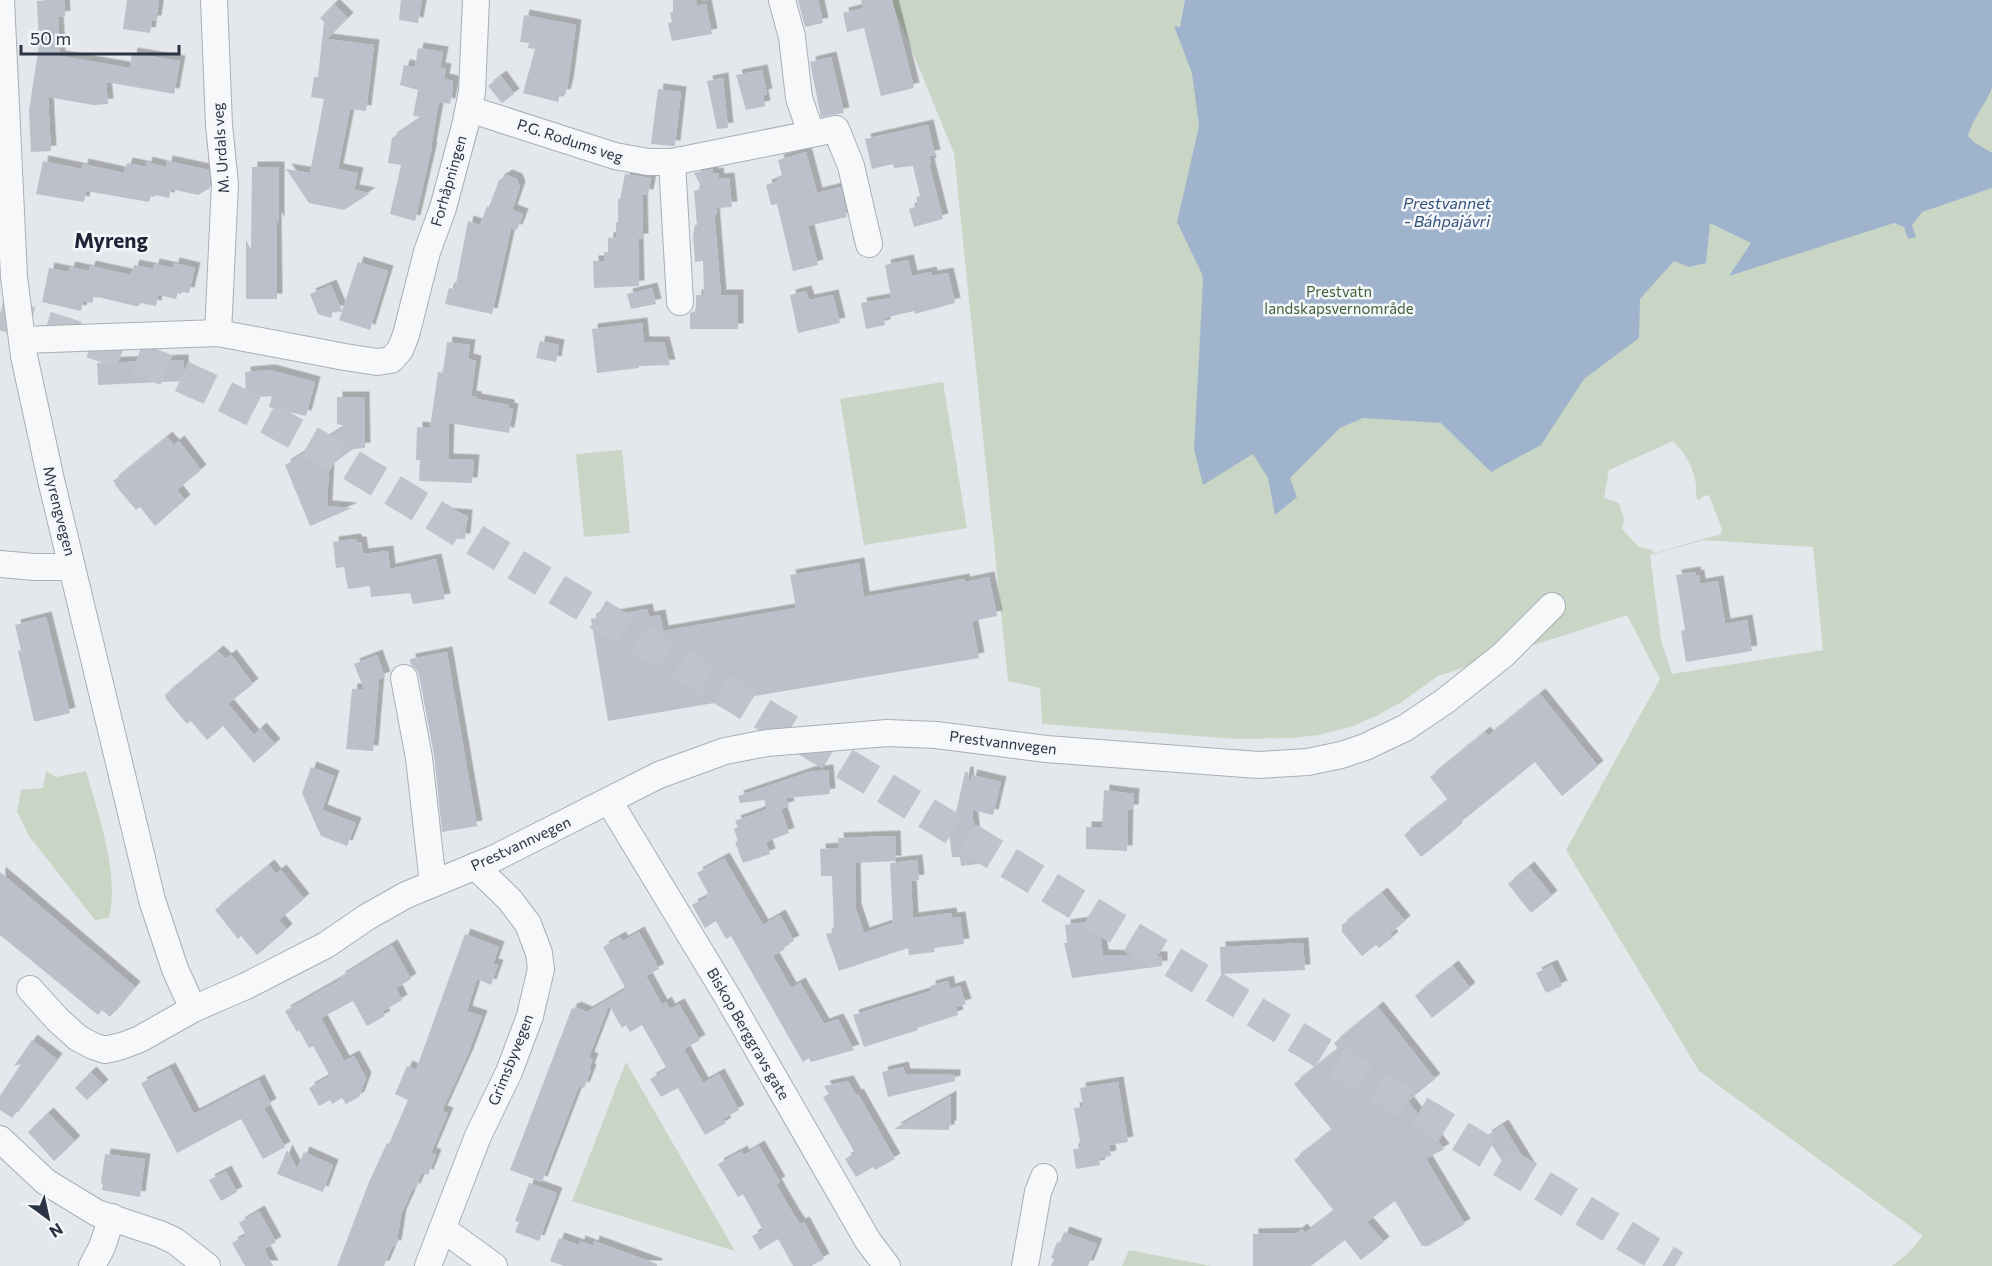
<svg xmlns="http://www.w3.org/2000/svg" width="1992" height="1266" font-family="Commissioner,sans-serif">
<defs>
<filter id="shadow"><feDropShadow dx="5.5" dy="-5.5" stdDeviation="0" flood-color="#0004"/></filter>
</defs>
<rect width="100%" height="100%" fill="#e4e7ec"/>
<!-- green -->
<g fill="#c9d6c5" fill-rule="evenodd">
<path d="M891 0H1992V1266H1892L1908 1253 1923 1236 1699 1071 1566 850 1660 679 1627 615 1438 676 1402 702 1376 716 1353 726 1319 735 1292 738 1236 739 1042 724 1040 688 1008 681 954 153ZM1673 441C1685 453 1694 468 1696 485 1696 492 1695 494 1698 500L1706 495 1709 496 1722 529 1721 534 1655 553 1652 550 1639 547 1622 529 1624 519 1619 503 1604 498 1609 470ZM1704 540 1813 547 1823 650 1672 674 1661 640 1650 555Z"/>
<path d="M943 382 967 528 864 545 840 399Z"/>
<path d="M622 450 630 533 584 537 576 454Z"/>
<path d="M46 771 56 777 86 771C98 813 120 875 109 918L95 920 29 836 17 812 21 790 43 788Z"/>
<path d="M626 1062 735 1251 572 1201Z"/>
<path d="M1129 1250 1211 1266H1122Z"/>
</g>
<!-- water -->
<path fill="#9fb4cc" d="M1185 0H1992V88C1985 105 1973 118 1968 136L1974 142 1992 153V188L1922 212 1912 225 1916 237 1908 239 1904 227 1894 223 1729 276 1751 243 1710 223 1706 263 1689 267 1674 261 1640 299 1639 338 1584 379 1541 445 1491 472 1441 423 1363 418 1340 428 1290 478 1297 497 1275 515 1268 478 1253 454 1203 485 1194 449 1203 281 1202 274 1177 222 1199 126 1192 73 1174 26 1180 27Z"/>
<!-- building -->
<g fill="#bbc0ca" filter="url(#shadow)">
<path d="M64 0 65 16 58 17 60 56 130 68 132 53 180 61 174 94 106 82 108 104 93 105 48 97 51 151 31 152 29 111 39 45 37 1Z"/>
<path d="M127 0H159L156 21H152L150 33 123 29Z"/>
<path d="M401 0H422L418 23 399 20Z"/>
<path d="M673 0H696L697 6 706 4 712 34 672 41 668 23 672 22 670 13 673 12Z"/>
<path d="M798 0H818L823 23 805 27Z"/>
<path d="M861 0H892L914 88 881 96 864 28 847 32 843 13 863 8Z"/>
<path d="M334 4 348 18 327 39 374 45 366 111 350 109 338 169 358 173 354 190 370 193 344 210 309 203 286 169 310 173 324 99 311 97 314 77H318L324 22 320 18Z"/>
<path d="M524 15 576 25 568 84 565 95 560 94 558 102 523 93 535 49 528 48 529 43 520 42Z"/>
<path d="M418 48 443 52 440 68 446 69 444 79 453 81V88L450 104 439 102 431 147H432L415 221 390 214 401 165 388 163 392 138 423 117 413 116 418 90 400 85 404 65 415 67Z"/>
<path d="M831 57 844 113 821 117 810 62Z"/>
<path d="M762 70 767 94 763 95 765 106 746 110 736 75Z"/>
<path d="M501 76 514 94 502 103 488 86Z"/>
<path d="M723 78 728 128 717 129 707 81Z"/>
<path d="M658 89 681 92 675 146 651 144Z"/>
<path d="M928 125 935 155 929 156 931 163 929 164 943 219 914 227 909 209 918 206 916 197 920 196 913 166 894 168 893 164 872 169 865 139Z"/>
<path d="M806 152 817 193 841 187 847 217 808 226 818 265 793 271 777 204 771 205 766 185 778 181 777 177 782 175 778 160Z"/>
<path d="M43 161 82 169 83 164 124 173 127 163 146 167 147 162 166 167 167 161 209 170 210 188 198 195 171 189 169 198 151 194 149 202 86 191 84 202 65 199 36 194Z"/>
<path d="M252 167H279V223L276 217 277 299H246V240L251 250Z"/>
<path d="M713 169V174L718 173 719 179 729 178 732 207 717 208 716 215 714 210 721 295H738V329H690V313L696 311V295H704L703 261 695 262 693 235 695 225H697L694 191 702 188 694 173Z"/>
<path d="M625 174 651 178 648 195 642 194 643 239H638L639 286 594 288 593 261H604V252H608V238L616 237V222H618V199H620Z"/>
<path d="M507 175 517 179 520 187 512 210 523 214 517 230 511 228 492 314 445 304 449 288 455 289 468 221 480 225 487 206 489 207 499 180Z"/>
<path d="M908 260 912 276 931 272 932 276 948 273 955 303 915 314 914 311 884 318 885 325 866 329 861 303 891 298 885 265Z"/>
<path d="M358 262 388 271 370 330 339 320 342 312 333 311 331 318 318 314 310 294 331 285 342 311Z"/>
<path d="M174 263 195 268 189 293 178 291 176 299 158 295 156 306 140 303 139 306H135L94 296 92 303 83 301 81 311 42 302 49 268 68 272 70 267 89 271 90 266 131 275 134 265 153 269 154 264 173 268Z"/>
<path d="M652 288 656 304 631 309 627 294Z"/>
<path d="M806 291 809 300 833 295 840 323 798 333 790 295Z"/>
<path d="M642 323 644 342H664L670 365 639 366V368L597 373 592 329Z"/>
<path d="M540 341 559 345 556 362 536 358Z"/>
<path d="M447 342 470 345 468 359 476 361 471 396 477 397 476 399 509 405V408L513 409 509 433 449 423 448 459 474 460 472 483 419 481 420 460H416L417 427 430 428 438 372 443 373Z"/>
<path d="M183 360 184 381 98 385 97 363Z"/>
<path d="M270 370 315 382 306 416 269 407 272 396 246 398 245 372Z"/>
<path d="M337 397H364L365 448 353 449 329 467 327 506 352 508 310 526 285 465 346 426 337 424Z"/>
<path d="M167 437 174 445 179 441 201 470 177 490 185 500 155 526 140 507 136 510 115 485 116 484 113 481Z"/>
<path d="M441 513 467 515 465 539 440 538Z"/>
<path d="M355 539 357 542H361L363 554 388 551 390 569 436 559 445 599 413 604 410 593 371 597 370 586 348 589 344 567 336 568 333 542Z"/>
<path d="M859 563 864 597 964 579 965 582 989 577 997 616 972 621 979 658 608 721 591 619 647 609 649 617 660 615 663 631 796 608 790 575Z"/>
<path d="M1695 572 1696 576 1699 575 1700 584 1718 581 1725 624 1747 620 1752 651 1686 662 1681 631 1685 630 1676 575Z"/>
<path d="M46 617 70 713 38 721H34L18 651 21 650 15 625Z"/>
<path d="M218 651 226 659 231 655 253 684 228 704 254 735 261 728 275 744 254 763 223 726 207 740 191 721 187 724 166 699 165 695Z"/>
<path d="M447 652 477 826 442 832 434 755 419 675 416 669 411 665 410 659Z"/>
<path d="M377 655 385 677 379 679 373 751 346 749 352 689H364L354 664Z"/>
<path d="M1540 694 1598 766 1562 796 1535 762 1456 826 1457 828 1421 857 1404 835 1448 800 1430 777 1485 732 1488 736Z"/>
<path d="M311 767 334 776 322 810 356 823 347 846 321 836 316 825 302 793Z"/>
<path d="M828 770 830 794 786 798 789 806 781 809 789 833 766 842 770 854 743 863 735 842 738 841 734 829 738 827 735 821 767 809 764 800 740 803 738 796 809 772Z"/>
<path d="M965 772H968L969 785 972 775 1001 782 993 815 972 810 978 864 961 866 960 857H952L949 831 952 830Z"/>
<path d="M1104 790 1134 794 1133 810H1128L1127 851 1086 849V827H1102Z"/>
<path d="M895 836 896 861 855 863 856 909 864 933 893 923 890 863 917 860 919 880 911 881 913 918 951 913 952 918 960 917 964 944 934 948 935 952 909 955 908 948 839 971 826 934 834 932 832 876H821L820 849 839 848 838 838Z"/>
<path d="M724 858 763 925 780 915 794 941 783 946 785 949 773 956 791 988 800 983 824 1024 838 1019 854 1050 811 1062 809 1058 803 1062 731 936 726 939 716 921 705 928 692 905 707 897 706 894 708 893 697 873Z"/>
<path d="M269 865 276 874 281 870 304 899 279 920 287 929 283 933 257 955 241 936 238 939 215 910Z"/>
<path d="M1529 867 1552 896 1531 913 1508 884Z"/>
<path d="M0 872 135 987 110 1017 102 1010 98 1015 0 935Z"/>
<path d="M1382 893 1405 921 1390 934 1393 937 1379 948 1376 945 1362 956 1342 932V925Z"/>
<path d="M1098 920 1103 955 1162 957V966L1072 978 1064 943H1067L1065 925Z"/>
<path d="M639 932 659 969 646 976 662 1005 666 1002 670 1009 679 1004 700 1040 684 1049 686 1053 703 1083 719 1074 739 1110 723 1119 726 1123 705 1135 678 1088 661 1097 650 1079 667 1069 642 1025 630 1032 626 1025 622 1028 609 1005 589 1057 593 1059 589 1069 591 1070 584 1088 579 1086 542 1182 510 1170 572 1008 574 1009 575 1007 587 1012 626 989 603 947 620 937 623 941Z"/>
<path d="M465 934 499 947 493 964 498 965 491 985 477 979 467 1011 482 1016 468 1054 442 1111 448 1113 431 1153 436 1155 428 1175 422 1173 415 1189 413 1188 401 1215 396 1246 393 1245 384 1266H337L369 1182 387 1143 389 1144 408 1100 395 1094 407 1066 416 1070Z"/>
<path d="M1303 943 1305 970 1221 974 1220 947Z"/>
<path d="M392 945 411 979 396 988 402 1000 382 1012 385 1016 367 1026 353 1001 321 1018 344 1061 354 1056 366 1078 359 1097 346 1104 342 1098 332 1104 330 1100 319 1106 309 1088 330 1076 313 1046 309 1048 299 1030 297 1032 285 1011 341 979 340 977Z"/>
<path d="M1552 965 1562 986 1546 993 1536 973Z"/>
<path d="M1453 966 1470 988 1432 1018 1415 996Z"/>
<path d="M948 981 950 989 960 986 966 1004 956 1007 958 1015 917 1028 918 1030 864 1047 853 1015 931 991 930 986Z"/>
<path d="M1378 1007 1435 1079 1408 1101 1444 1149 1426 1159 1465 1224 1428 1246H1422L1395 1201 1367 1222 1384 1242 1361 1260 1345 1240 1311 1266H1253V1234L1297 1233 1302 1229 1305 1233 1334 1211 1294 1160 1332 1130 1294 1084 1338 1049 1334 1043Z"/>
<path d="M32 1040 57 1059 12 1118 0 1110V1096L21 1064 14 1066Z"/>
<path d="M903 1067 905 1074 955 1075V1081L888 1097 882 1072Z"/>
<path d="M170 1068 194 1114 259 1080 271 1104 264 1108 285 1147 263 1159 241 1119 177 1153 141 1083Z"/>
<path d="M91 1072 103 1085 87 1100 75 1088Z"/>
<path d="M848 1081 856 1095 858 1094 895 1159 875 1170 873 1167 856 1177 845 1159 855 1153 823 1097 829 1094 824 1086Z"/>
<path d="M1118 1082 1128 1142 1109 1145 1111 1156 1099 1158 1100 1165 1076 1169 1073 1149 1081 1148 1074 1108 1083 1107 1080 1088Z"/>
<path d="M951 1096V1126H949V1130L894 1129Z"/>
<path d="M48 1113 75 1141 54 1161 28 1132Z"/>
<path d="M1503 1125 1530 1169 1514 1179 1486 1136Z"/>
<path d="M759 1146 780 1182 776 1184 794 1215 800 1224 804 1222 824 1259 811 1266H793L778 1239 760 1250 752 1236 763 1230 743 1194 738 1197 718 1164 742 1151 744 1155Z"/>
<path d="M287 1150 297 1169 304 1152 333 1165 323 1192 277 1174Z"/>
<path d="M105 1154 145 1159 140 1197 102 1190 103 1184 101 1183Z"/>
<path d="M226 1171 237 1192 221 1201 209 1180Z"/>
<path d="M529 1183 557 1193 539 1241 515 1232 519 1222 515 1221Z"/>
<path d="M259 1211 276 1242 264 1249 273 1266H245L232 1243 246 1235 239 1223Z"/>
<path d="M1064 1232 1097 1244 1088 1266H1051L1054 1259 1051 1258 1057 1242 1060 1243Z"/>
<path d="M559 1238 579 1245 580 1241 593 1246 594 1241 657 1264V1266H564L550 1261Z"/>
</g>
<g fill="none" stroke-linecap="round" stroke-linejoin="round">
<!-- major-tunnel -->
<path stroke="#bfc3cb" stroke-width="32" stroke-dasharray="32 16" stroke-linecap="butt" d="M0 314C63 331 125 352 185 378 240 402 291 431 343 460L1675 1266"/>
<defs>
<g id="minor">
<path d="M1 0 14 277 24 356 51 480 152 900 175 969 193 1009"/>
<path d="M214 0 219 125 225 184 218 333"/>
<path d="M782 0 792 37 799 98 811 133"/>
<path d="M469 109 615 156 648 162H672L836 129 851 166 869 244"/>
<path d="M672 162 680 302"/>
<path d="M22 340 218 333 345 357 377 362 391 360 400 350 406 335 427 252 443 208 465 126 472 92 476 0"/>
<path d="M0 564 34 567H72"/>
<path d="M404 678 419 758 433 884"/>
<path d="M609 801 727 996 868 1241 887 1266"/>
<path d="M30 989 57 1019 78 1038 93 1046 105 1050 122 1046 140 1039 193 1009 246 986 326 945 367 917 406 895 495 858 659 775 725 751 767 743 887 733 936 735 1046 749 1258 765 1308 762 1341 755 1365 747 1405 728 1445 701 1503 655 1552 606"/>
<path d="M0 1139 46 1182 97 1213 160 1234 175 1241 207 1266"/>
<path d="M443 1229 494 1266"/>
<path d="M92 1266 102 1247 112 1217"/>
<path d="M428 1266 478 1136 509 1072 530 1016 541 969 539 953 528 924 510 900 475 866"/>
<path d="M1025 1266 1038 1192 1044 1177"/>
</g>
</defs>
<!-- minor casing -->
<use href="#minor" stroke="#a9aeb7" stroke-width="28"/>
<!-- minor -->
<use href="#minor" stroke="#f7f8fa" stroke-width="26"/>
</g>
<g text-anchor="middle" stroke-width="5" stroke-linejoin="round" paint-order="stroke">
<!-- street labels -->
<g font-size="15" fill="#2b3445" stroke="#f4f6f9">
<text transform="translate(570 141) rotate(18)" y="5">P.G. Rodums veg</text>
<text transform="translate(221 148) rotate(-94)" y="5">M. Urdals veg</text>
<text transform="translate(449 181) rotate(-74)" y="5">Forhåpningen</text>
<text transform="translate(59 511) rotate(76)" y="5">Myrengvegen</text>
<text transform="translate(1003 743) rotate(7)" y="5">Prestvannvegen</text>
<text transform="translate(521 844) rotate(-25)" y="5">Prestvannvegen</text>
<text transform="translate(748 1034) rotate(60)" y="5">Biskop Berggravs gate</text>
<text transform="translate(511 1060) rotate(-68)" y="5">Grimsbyvegen</text>
</g>
<!-- park labels -->
<g font-size="15" fill="#3f6138" stroke="#f4f6f9">
<text x="1339" y="297">Prestvatn<tspan x="1339" dy="17">landskapsvernområde</tspan></text>
</g>
<!-- water labels -->
<g font-size="16" font-style="italic" fill="#34527a" stroke="#f4f6f9">
<text x="1447" y="209">Prestvannet<tspan x="1447" dy="18">- Báhpajávri</tspan></text>
</g>
<!-- district labels -->
<g font-size="21" font-weight="bold" fill="#1d2536" stroke="#f4f6f9">
<text x="111" y="248">Myreng</text>
</g>
</g>
<!-- north arrow -->
<g transform="translate(48 1218) rotate(147)" stroke="#f4f6f9" stroke-width="4.5" paint-order="stroke">
<path d="M0-4.5L10 22L0 15L-10 22Z" fill="#2b3445"/>
<text y="-9" font-size="16" font-weight="bold" text-anchor="middle" fill="#2b3445">N</text>
</g>
<!-- scale -->
<path d="M21 45v9h158v-9" fill="none" stroke="#2b3445" stroke-width="3"/>
<text x="30" y="45" font-size="18" fill="#2b3445" stroke="#f4f6f9" stroke-width="4.5" paint-order="stroke">50 m</text>
</svg>
